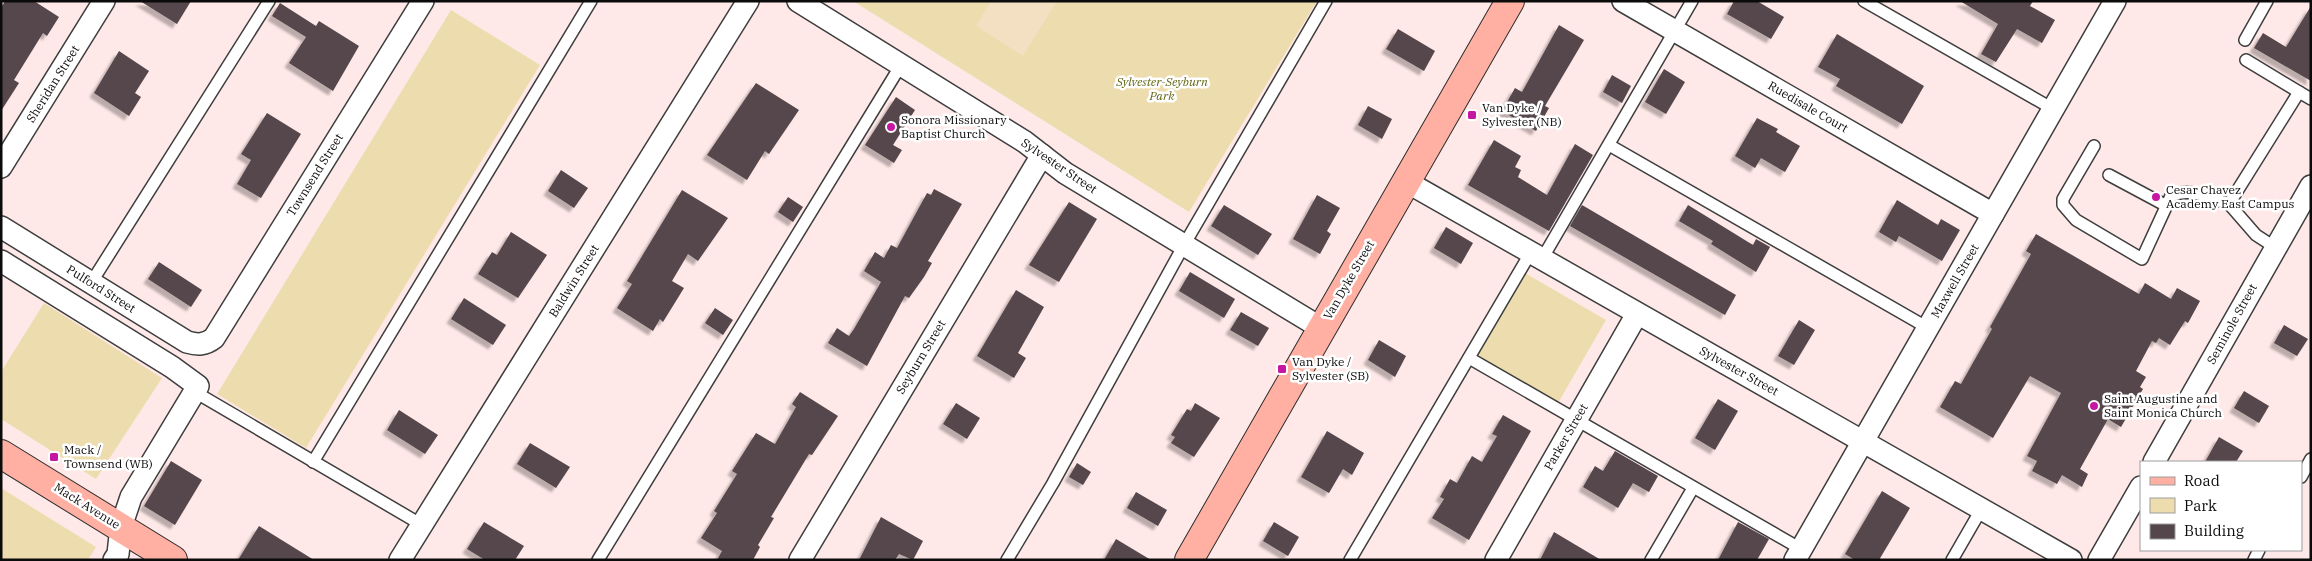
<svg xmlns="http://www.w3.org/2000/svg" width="2312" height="561" font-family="'IBM Plex Serif',serif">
<defs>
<filter id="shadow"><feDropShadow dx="-4.5" dy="4.5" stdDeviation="1" flood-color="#0004"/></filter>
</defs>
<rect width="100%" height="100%" fill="#ffe9e8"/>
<!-- green -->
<g fill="#eddcae">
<path d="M853 1H1317L1189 212Z"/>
<path d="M451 10 540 65 306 448 217 394Z"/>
<path d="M1525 273 1606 320 1558 403 1477 356Z"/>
<path d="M44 303 162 378 96 479 1 419V372Z"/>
<path d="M1 488 96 547 88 560H1Z"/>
</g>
<!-- pitch -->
<path fill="#f3dfc1" d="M991 1H1057L1023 56 976 26Z"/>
<!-- building -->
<g fill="#54464b" filter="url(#shadow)">
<path d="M5 1H34L59 17 47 36 43 33 14 80 19 83 1 111V8Z"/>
<path d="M140 1H191L177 24Z"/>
<path d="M1734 1H1757L1784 17 1771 39 1727 14Z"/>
<path d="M1960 1H2033L2030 6 2055 20 2042 43 2017 29 1996 62 1981 54 1998 24Z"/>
<path d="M280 3 316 26 319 21 359 46 333 91 289 63 306 37 272 16Z"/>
<path d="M2311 6V81L2254 48 2263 33 2286 47Z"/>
<path d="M1559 25 1584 40 1545 106 1549 108 1536 131 1502 111 1515 88 1522 92Z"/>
<path d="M1398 29 1435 51 1424 71 1386 49Z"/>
<path d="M1837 34 1924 86 1902 124 1836 86 1840 79 1818 67Z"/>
<path d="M119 51 149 71 135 93 141 97 129 116 94 93Z"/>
<path d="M1664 69 1685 82 1666 114 1645 102Z"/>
<path d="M1612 75 1631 86 1622 103 1603 92Z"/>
<path d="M756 83 799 110 769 154 765 151 747 180 707 155Z"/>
<path d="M896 97 915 110 893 145 902 150 894 163 865 145Z"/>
<path d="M1368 106 1392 119 1382 139 1358 125Z"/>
<path d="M267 113 301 134 261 198 237 184 251 160 241 154Z"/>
<path d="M1757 118 1778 129 1776 132 1800 146 1785 172 1761 158 1755 168 1735 156Z"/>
<path d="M1494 140 1521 156 1515 167 1521 170 1518 177 1547 195 1575 144 1593 155 1549 231 1468 185Z"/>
<path d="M561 170 588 188 574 208 548 191Z"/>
<path d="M934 189 962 204 928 261 932 263 924 277 909 298 905 296 867 366 828 343 837 328 849 336 854 329 881 282 864 271 875 252 884 258 891 245 897 248 927 193 931 195Z"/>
<path d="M682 190 728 218 698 261 688 254 672 281 684 288 663 322 660 319 653 331 617 308 632 284 627 281Z"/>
<path d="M1317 195 1340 208 1327 231 1331 234 1320 254 1293 239Z"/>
<path d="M788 197 803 207 793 222 778 212Z"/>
<path d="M1897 200 1938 225 1941 219 1960 230 1942 261 1899 236 1896 242 1879 232Z"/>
<path d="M1069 202 1097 219 1059 282 1029 265Z"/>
<path d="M1224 205 1272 234 1258 255 1211 226Z"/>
<path d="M1582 205 1736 295 1725 315 1570 226Z"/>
<path d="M1688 205 1753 245 1756 239 1770 247 1756 272 1711 244 1713 241 1679 221Z"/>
<path d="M1446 227 1473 243 1461 264 1434 248Z"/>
<path d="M511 232 547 255 518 298 478 274 492 252 497 255Z"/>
<path d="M2036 234 2139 294 2145 283 2171 299 2177 288 2200 301 2188 323 2185 321 2170 345 2159 338 2156 343 2152 341 2136 371 2146 377 2140 387 2143 389 2121 427 2108 419 2080 469 2088 474 2082 487 2062 475 2057 484 2032 471 2037 461 2027 456 2061 393 2030 376 1993 438 1940 407 1955 381 1961 384 1992 329 1990 327 2031 254 2026 251Z"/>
<path d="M159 262 202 290 191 307 148 279Z"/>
<path d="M1190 272 1235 299 1224 318 1179 291Z"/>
<path d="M1016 290 1044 307 1018 353 1026 358 1014 378 977 356Z"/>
<path d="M464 298 506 325 493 345 451 319Z"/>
<path d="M715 308 733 320 723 335 705 323Z"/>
<path d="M1241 312 1269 328 1258 346 1230 330Z"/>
<path d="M1799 320 1815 330 1794 365 1778 356Z"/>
<path d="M2284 325 2308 339 2297 356 2274 343Z"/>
<path d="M1379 340 1406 356 1395 377 1368 360Z"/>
<path d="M2244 391 2269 406 2259 423 2234 408Z"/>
<path d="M800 392 838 416 812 455 809 454 771 517 774 518 758 545 760 547 753 560H717L722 551 701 538 717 513 714 511 737 474 732 471 756 433 775 444 796 407 792 404Z"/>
<path d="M1718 399 1738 411 1715 450 1695 438Z"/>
<path d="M956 403 980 418 967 439 943 424Z"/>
<path d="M1195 403 1220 418 1194 457 1171 443 1175 437 1171 435 1187 409 1191 411Z"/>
<path d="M399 410 438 435 425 454 387 430Z"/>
<path d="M1503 415 1531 431 1469 540 1432 518 1444 499 1440 497 1450 479 1457 483 1472 456 1482 462 1497 436 1492 434Z"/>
<path d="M1327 431 1364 453 1352 475 1343 469 1329 493 1301 477Z"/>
<path d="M2219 437 2243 451 2236 462H2205Z"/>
<path d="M530 443 570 467 556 488 517 464Z"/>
<path d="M1615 451 1658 476 1649 492 1633 483 1618 508 1583 487 1595 466 1603 471Z"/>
<path d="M171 461 202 480 175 525 144 506Z"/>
<path d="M1077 463 1091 472 1083 485 1069 477Z"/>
<path d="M1882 491 1910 508 1879 560H1855L1845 554Z"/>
<path d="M1136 492 1167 510 1158 526 1127 508Z"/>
<path d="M881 517 923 541 913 560 899 554 895 560H859Z"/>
<path d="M484 522 524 546 515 560H485L467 549Z"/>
<path d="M1274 522 1299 537 1288 556 1263 541Z"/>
<path d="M1738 522 1769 539 1757 560H1718Z"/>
<path d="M259 526 314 560H238Z"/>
<path d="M1554 532 1601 560H1540Z"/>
<path d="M1116 539 1151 560H1104Z"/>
</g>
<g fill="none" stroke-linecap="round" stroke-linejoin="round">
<defs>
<g id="lane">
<path d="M1864 1 2053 109"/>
<path d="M2245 40 2267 1"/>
<path d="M2246 60 2299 92"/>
<path d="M1609 145 1928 328"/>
<path d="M2094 146 2063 199V205L2076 220 2142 259 2171 196C2190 187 2210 198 2229 204L2299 92 2311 99"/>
<path d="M2109 175 2165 205"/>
<path d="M2229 204 2256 235 2276 248"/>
<path d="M1542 259 1692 1"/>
<path d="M91 283 269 1"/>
<path d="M1469 358 1801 549"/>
<path d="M195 392 422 525"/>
<path d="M313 462 591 1"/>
<path d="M2301 477 2311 459"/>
<path d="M598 560 901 65"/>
<path d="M1007 560 1053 483 1184 245 1326 1"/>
<path d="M1350 560 1531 252"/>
<path d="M1651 560 1693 488"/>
<path d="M1952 560 1982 508"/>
<path d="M2254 560 2259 550"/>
</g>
<g id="street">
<path d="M798 1 1025 142 1065 173 1321 328"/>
<path d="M1623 1 1993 214"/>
<path d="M1 167 104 1"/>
<path d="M1407 182 2071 560"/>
<path d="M1 227 187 342C198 345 205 345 214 338L423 1"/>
<path d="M1 261 172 367 198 386 131 497 121 527 118 554 114 560"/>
<path d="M2154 462 2311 186"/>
<path d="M400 560 748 1"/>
<path d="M800 560 1042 155"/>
<path d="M1496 560 1637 314"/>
<path d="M1795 560 2115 1"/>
<path d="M2099 560 2141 487"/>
</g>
<g id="secondary">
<path d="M1 454 173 560"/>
<path d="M1189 560 1510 1"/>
</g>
</defs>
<!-- lane casing -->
<use href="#lane" stroke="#3e3e3e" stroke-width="14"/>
<!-- street casing -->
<use href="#street" stroke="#3e3e3e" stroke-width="24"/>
<!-- secondary casing -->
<use href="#secondary" stroke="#2d2d2d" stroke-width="30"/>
<!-- lane -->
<use href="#lane" stroke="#fff" stroke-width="11"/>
<!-- street -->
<use href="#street" stroke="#fff" stroke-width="21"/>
<!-- secondary -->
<use href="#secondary" stroke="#ffb0a3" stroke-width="28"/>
</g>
<!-- markers -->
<g fill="#c617a2" stroke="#fff" stroke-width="2">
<rect x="1467" y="110" width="10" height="10" rx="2.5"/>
<circle cx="891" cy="127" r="5"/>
<circle cx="2156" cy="197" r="5"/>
<rect x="1277" y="364" width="10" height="10" rx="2.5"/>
<circle cx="2094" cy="406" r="5"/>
<rect x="49" y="452" width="10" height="10" rx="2.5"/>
</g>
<g text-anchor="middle" stroke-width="5" stroke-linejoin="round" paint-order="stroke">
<!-- park labels -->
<g font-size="12" font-style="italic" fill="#636716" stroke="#fff">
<text x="1162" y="86">Sylvester-Seyburn<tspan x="1162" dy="14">Park</tspan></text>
</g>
<!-- street labels -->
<g font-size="12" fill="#0b0b0b" stroke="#fff">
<text transform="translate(53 84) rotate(-58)" y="4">Sheridan Street</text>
<text transform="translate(1808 107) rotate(30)" y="4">Ruedisale Court</text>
<text transform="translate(1059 166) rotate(34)" y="4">Sylvester Street</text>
<text transform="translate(315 175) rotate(-58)" y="4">Townsend Street</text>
<text transform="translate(1349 280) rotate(-60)" y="4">Van Dyke Street</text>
<text transform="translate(574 281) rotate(-58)" y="4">Baldwin Street</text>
<text transform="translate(1955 281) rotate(-60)" y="4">Maxwell Street</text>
<text transform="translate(101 289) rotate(32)" y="4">Pulford Street</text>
<text transform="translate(2232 324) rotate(-61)" y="4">Seminole Street</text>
<text transform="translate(921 357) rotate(-59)" y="4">Seyburn Street</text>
<text transform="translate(1739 371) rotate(29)" y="4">Sylvester Street</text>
<text transform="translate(1566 437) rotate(-60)" y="4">Parker Street</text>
<text transform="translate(87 506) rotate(32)" y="4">Mack Avenue</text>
</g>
<!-- poi labels -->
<g font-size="12" fill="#0b0b0b" stroke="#fff" text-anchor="start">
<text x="1482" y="112">Van Dyke /<tspan x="1482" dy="14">Sylvester (NB)</tspan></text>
<text x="901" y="124">Sonora Missionary<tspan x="901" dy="14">Baptist Church</tspan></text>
<text x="2166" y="194">Cesar Chavez<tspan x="2166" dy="14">Academy East Campus</tspan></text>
<text x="1292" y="366">Van Dyke /<tspan x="1292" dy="14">Sylvester (SB)</tspan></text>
<text x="2104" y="403">Saint Augustine and<tspan x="2104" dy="14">Saint Monica Church</tspan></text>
<text x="64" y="454">Mack /<tspan x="64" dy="14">Townsend (WB)</tspan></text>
</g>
</g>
<!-- border -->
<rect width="2312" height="561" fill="none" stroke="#0b0b0b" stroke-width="5"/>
<!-- legend -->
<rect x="2140" y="461" width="162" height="90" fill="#ffffff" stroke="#9d9d9d"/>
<rect x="2150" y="477" width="25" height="8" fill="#ffb0a3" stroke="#9d9d9d"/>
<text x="2184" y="486" font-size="15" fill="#0b0b0b">Road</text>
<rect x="2150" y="498" width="25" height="15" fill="#eddcae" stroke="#9d9d9d"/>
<text x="2184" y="511" font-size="15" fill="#0b0b0b">Park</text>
<rect x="2150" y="524" width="25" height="15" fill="#54464b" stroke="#9d9d9d"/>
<text x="2184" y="536" font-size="15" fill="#0b0b0b">Building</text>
</svg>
